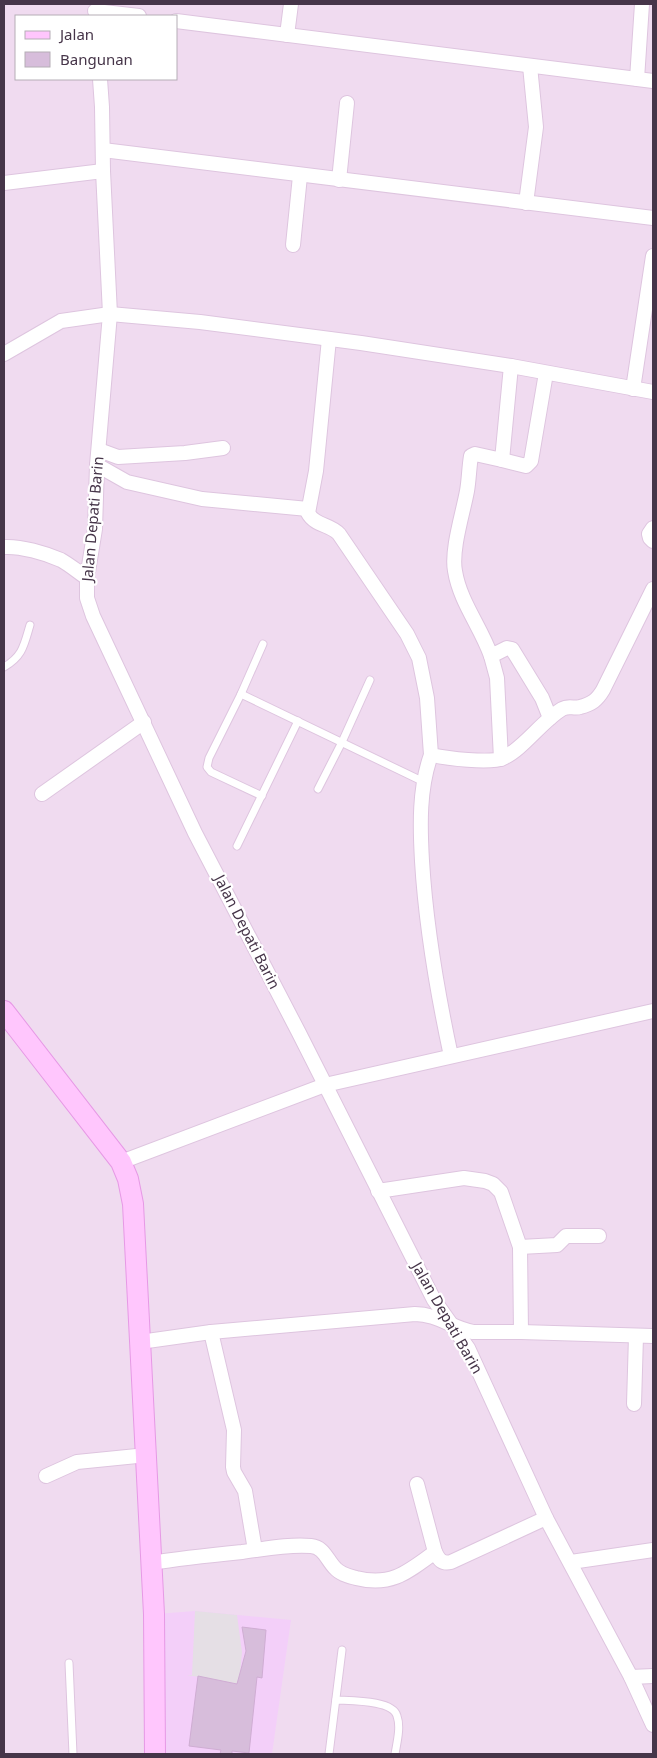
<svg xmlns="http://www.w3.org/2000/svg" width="657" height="1758" font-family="'Noto Sans',sans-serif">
<rect width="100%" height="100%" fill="#f4e6f5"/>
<!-- residential -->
<path fill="#f0dbf0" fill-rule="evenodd" d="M4 4H653V1754H4ZM16 16H176V79H16Z"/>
<!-- commercial -->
<path fill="#f3cff9" d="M195 1611 291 1620 272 1754H159L156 1614Z"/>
<!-- parking -->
<path fill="#e5dfe5" d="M195 1611 237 1615 242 1652 239 1684 187 1675H192Z"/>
<!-- building -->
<path fill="#d7bddb" stroke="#cfadd3" d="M242 1627 266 1630 262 1678 257 1677 249 1753 232 1751V1754H220L221 1750 189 1746 198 1676 237 1684 246 1651Z"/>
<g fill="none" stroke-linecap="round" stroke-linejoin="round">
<defs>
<g id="service">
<path d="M4 667C23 656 24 645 30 625"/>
<path d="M241 694 424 782"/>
<path d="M318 789 342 742 370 680"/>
<path d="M262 796 211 772 207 767 209 758 241 694 263 644"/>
<path d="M237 846 298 721"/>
<path d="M69 1663 73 1754"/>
<path d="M336 1700C351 1701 393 1700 397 1716 401 1727 397 1742 395 1754"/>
<path d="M329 1754 342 1650"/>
</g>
<g id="minor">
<path d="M95 11 139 16"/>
<path d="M176 21 653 81"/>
<path d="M287 35 291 4"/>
<path d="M100 79 102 107 103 171 110 314 97 465 95 529 87 578V598L93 616 195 833 299 1033 434 1300 468 1348 546 1518 631 1677 653 1725"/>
<path d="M637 79 642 4"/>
<path d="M103 150 653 218"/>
<path d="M339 180 347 103"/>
<path d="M4 183 103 171"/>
<path d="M526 203 536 127 530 66"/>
<path d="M293 245 300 176"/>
<path d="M329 339 316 471 308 513C315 526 330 524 339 534L407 634 419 658 427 698 431 755C446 758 490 764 503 758 522 750 542 721 562 709 569 705 574 709 580 707 592 704 597 700 603 690L653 589"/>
<path d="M4 354 61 321 110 314 200 322 361 343 511 366 653 392"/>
<path d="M511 366 502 460 475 454 471 456C469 468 469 480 467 491 463 513 451 550 455 571 460 602 481 627 491 656L507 648 512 649 542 698 550 718"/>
<path d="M633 389 653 256"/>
<path d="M99 450 118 457 185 453 223 448"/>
<path d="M502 460 526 466 531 461 546 373"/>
<path d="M97 465 127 482 202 499 308 509"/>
<path d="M653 528 649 534 650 538 653 541"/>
<path d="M4 547C21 546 45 553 61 560 70 565 78 572 87 578"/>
<path d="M491 656 497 678 501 759"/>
<path d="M431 755C419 788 420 826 422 861 426 927 437 991 451 1056"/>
<path d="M42 794 144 722"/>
<path d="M121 1162 325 1085 653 1011"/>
<path d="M378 1191 464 1178 485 1181 493 1184 501 1192 520 1247 521 1332"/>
<path d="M520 1247 557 1245 566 1236H599"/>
<path d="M211 1332 234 1430 233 1467 234 1472 245 1491 255 1550"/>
<path d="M140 1342 211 1332 415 1314C437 1314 452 1328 473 1332H521L653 1336"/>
<path d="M634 1404 636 1336"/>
<path d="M46 1476 77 1462 147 1455"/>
<path d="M417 1484 435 1552C439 1560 442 1564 451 1562L546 1518"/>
<path d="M571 1562 653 1550"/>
<path d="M151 1563C182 1558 212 1555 242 1552 265 1549 288 1544 311 1546 324 1547 327 1560 335 1568 340 1574 349 1576 356 1578 391 1587 408 1572 435 1552"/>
<path d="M631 1677 653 1676"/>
</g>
<path id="secondary" d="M4 1011 121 1162 128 1179 133 1204 154 1614 155 1754"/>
</defs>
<!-- service casing -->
<use href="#service" stroke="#dec5df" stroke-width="9"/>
<!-- minor casing -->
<use href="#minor" stroke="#dec5df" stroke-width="16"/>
<!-- secondary casing -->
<use href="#secondary" stroke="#e699e5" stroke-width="22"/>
<!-- service -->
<use href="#service" stroke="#fff" stroke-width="7"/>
<!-- minor -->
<use href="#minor" stroke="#fff" stroke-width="14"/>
<!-- secondary -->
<use href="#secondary" stroke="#ffc6fd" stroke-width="20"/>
</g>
<g text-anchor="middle" stroke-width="4.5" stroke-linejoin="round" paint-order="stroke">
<!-- street labels -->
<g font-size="15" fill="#463549" stroke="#fff">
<text transform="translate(93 519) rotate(-85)" y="5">Jalan Depati Barin</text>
<text transform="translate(247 932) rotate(63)" y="5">Jalan Depati Barin</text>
<text transform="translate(447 1318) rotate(60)" y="5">Jalan Depati Barin</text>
</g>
</g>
<!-- border -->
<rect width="657" height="1758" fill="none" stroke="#463549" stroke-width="10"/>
<!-- legend -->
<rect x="15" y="15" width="162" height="65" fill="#ffffff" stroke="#b5aeb6"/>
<rect x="25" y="31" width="25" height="8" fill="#ffc6fd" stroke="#b5aeb6"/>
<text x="60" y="40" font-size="15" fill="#463549">Jalan</text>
<rect x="25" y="52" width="25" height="15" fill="#d7bddb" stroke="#b5aeb6"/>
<text x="60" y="65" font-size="15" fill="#463549">Bangunan</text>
</svg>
